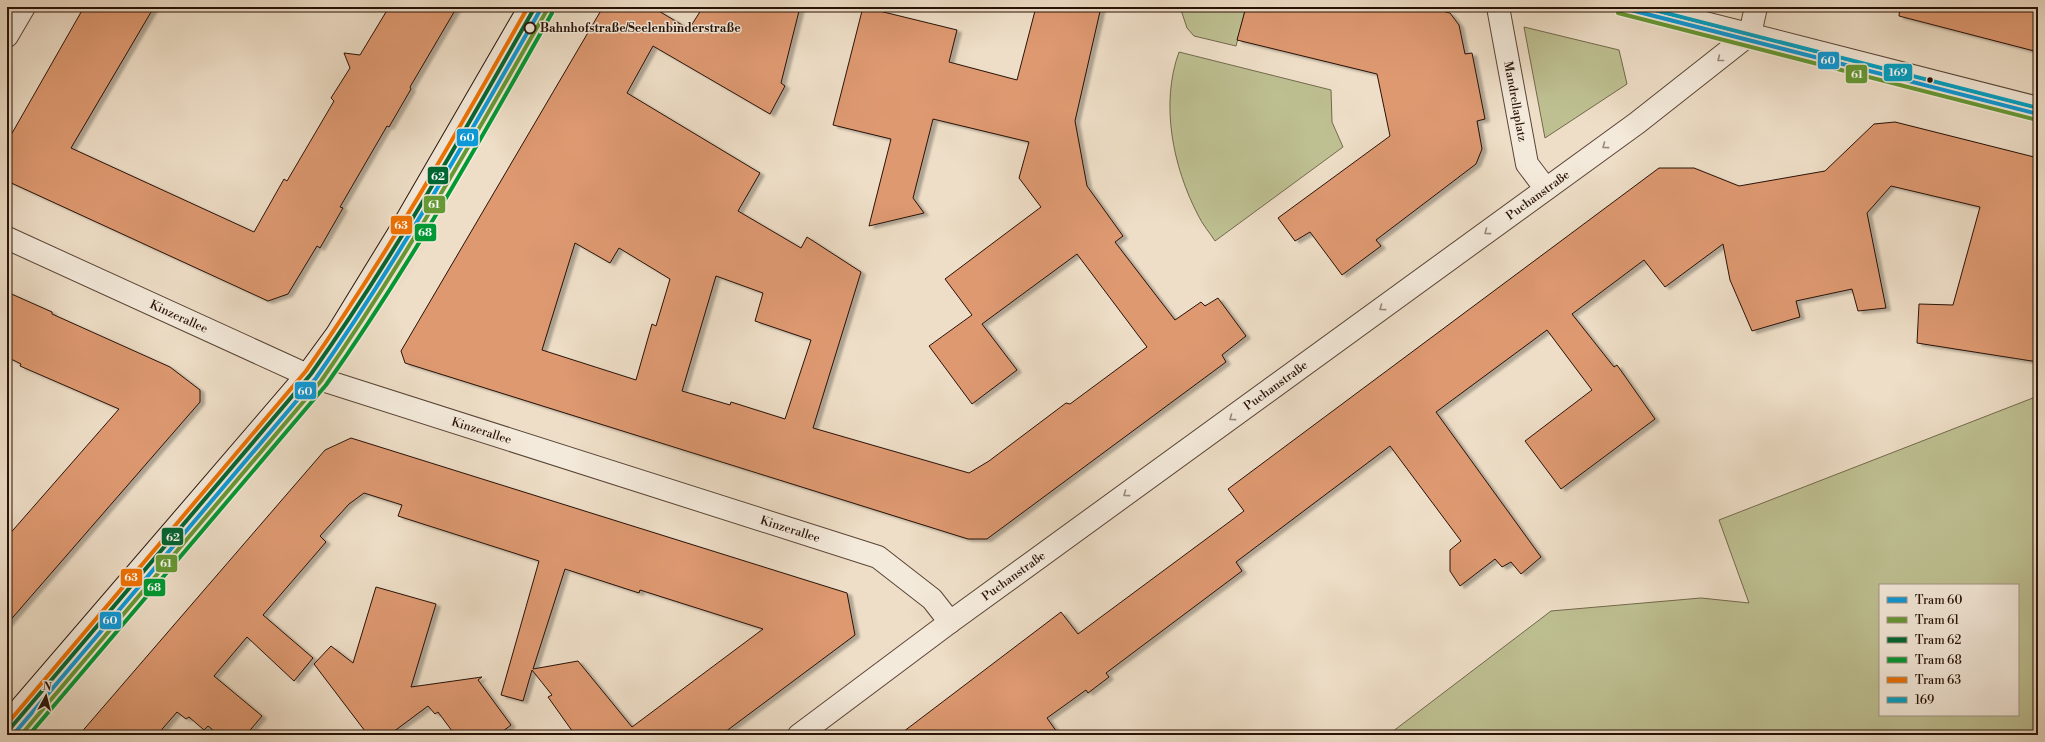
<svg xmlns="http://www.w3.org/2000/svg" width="2045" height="742" font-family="'Libre Bodoni',serif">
<defs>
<filter id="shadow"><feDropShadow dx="4.5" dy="2.5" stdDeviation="1" flood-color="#0004"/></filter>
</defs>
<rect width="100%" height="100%" fill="#eedec7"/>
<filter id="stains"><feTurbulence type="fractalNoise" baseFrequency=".005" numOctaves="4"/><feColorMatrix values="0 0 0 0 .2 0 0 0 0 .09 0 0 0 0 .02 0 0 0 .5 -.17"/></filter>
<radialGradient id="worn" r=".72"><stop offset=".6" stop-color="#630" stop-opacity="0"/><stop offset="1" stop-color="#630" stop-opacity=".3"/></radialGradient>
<!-- green -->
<g fill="#bec092" stroke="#73694c" fill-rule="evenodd">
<path d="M1180 7H1246L1236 46 1194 36 1187 28Z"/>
<path d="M1524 27 1619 50 1627 84 1545 138Z"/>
<path d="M1179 52 1331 90 1332 122 1343 147 1215 241C1210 233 1202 224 1198 215 1173 167 1160 104 1179 52Z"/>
<path d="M2038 396V735H1388L1551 611 1701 598 1749 603 1719 520ZM1880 585H2018V715H1880Z"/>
</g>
<!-- building -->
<g fill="#de9971" stroke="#281207" fill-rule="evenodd" filter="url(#shadow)">
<path d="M84 7H154L71 148 254 232 284 179 287 181 334 101 331 98 350 68 344 53 360 55 389 7H457L410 87 411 89 389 127 387 126 340 207 343 208 320 248 317 246 288 294 268 301 7 181V142Z"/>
<path d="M603 7H652L689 29 703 7H800L781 83 785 86 770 114 653 46 627 93 760 173 738 211 801 248 807 237 861 272 813 428 969 473 989 461 1066 403 1070 404 1147 347 1077 254 982 324 1017 370 972 404 929 346 972 315 945 279 1041 207 1019 178 1029 142 933 119 913 198 924 213 869 226 891 139 833 125 863 7 957 30 949 62 1017 80 1036 7H1101L1075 121 1087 186 1123 236 1115 242 1175 320 1201 302 1205 306 1218 298 1246 336 1222 355 1226 362 987 539H968L405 363 401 351ZM575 243 610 263 619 248 670 279 656 326 652 324 636 380 542 350ZM716 276 763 293 755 321 811 340 785 419 731 402 730 405 682 391Z"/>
<path d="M1246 7H1427L1450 13 1459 25 1465 54 1472 53 1485 119 1477 121 1482 149 1476 164 1376 240 1381 246 1342 275 1310 232 1295 241 1278 218 1390 136 1377 74 1237 40Z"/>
<path d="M1900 7H2038V52L1899 16Z"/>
<path d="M1895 122 2038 158V362L1917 343 1919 304 1953 305 1980 207 1891 186 1867 213 1886 308 1858 311 1852 289 1796 301 1800 317 1752 331 1730 280 1723 244 1665 287 1644 260 1572 314 1614 367 1617 365 1655 419 1561 489 1525 441 1592 390 1547 330 1436 412 1541 557 1521 574 1511 562 1502 567 1495 559 1460 586 1450 571V550L1461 541 1390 446 1236 562 1242 571 1106 673 1109 677 1088 693 1086 690 1047 718 1059 735H899L1061 612 1078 634 1244 511 1228 489 1659 168H1694L1739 186 1825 171 1874 124Z"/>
<path d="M7 292 52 312V314L170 367 200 390V402L7 624V537L119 409 20 366 21 364 7 357Z"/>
<path d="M351 438 847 593 855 635 721 735H575L548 697 552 695 532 670 523 701 501 695 539 561 398 516 402 505 364 493 349 504 320 536 326 542 263 615 313 658 294 681 247 637 214 676 262 716 246 735H219L208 726 204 730 189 717 186 719 177 712 157 735H79L325 450ZM565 569 639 593 640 590 763 629 632 727 578 661 533 669Z"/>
<path d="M376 587 436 604 411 687 482 677 478 680 511 725 498 735H455L438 712 435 714 428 706 389 735H368L314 664 331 646 353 663Z"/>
</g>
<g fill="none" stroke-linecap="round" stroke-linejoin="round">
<defs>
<g id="minor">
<path id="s1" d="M1498 7 1527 164 1546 189"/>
<path d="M7 36 24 7"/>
<path id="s2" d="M7 238 307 375 878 557 932 599 950 622"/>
<path id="s3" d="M799 735 950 622 1637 123 1750 34 1756 7"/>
</g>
<path id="tertiary" d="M1642 7 2038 108"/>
<path id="secondary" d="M7 724 265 424 307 375 337 334 405 223 530 7"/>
</defs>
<!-- minor casing -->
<use href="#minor" stroke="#5a4537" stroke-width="24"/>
<!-- tertiary casing -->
<use href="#tertiary" stroke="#5a4537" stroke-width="24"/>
<!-- secondary casing -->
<use href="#secondary" stroke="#281207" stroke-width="24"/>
<!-- minor -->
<use href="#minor" stroke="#f4eadb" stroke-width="22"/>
<!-- tertiary -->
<use href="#tertiary" stroke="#f4eadb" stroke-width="22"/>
<!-- secondary -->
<use href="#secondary" stroke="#f4eadb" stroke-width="22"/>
<defs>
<path id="bus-1" d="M1642 7 2038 108"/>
</defs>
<!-- bus-1 casing -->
<use href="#bus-1" stroke="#f4eadb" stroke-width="7"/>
<!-- bus-1 -->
<use href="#bus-1" stroke="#02a1c4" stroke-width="4"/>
<defs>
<g id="tram-1">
<path d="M1619 7 2038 114"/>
<path d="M13 735 316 378C399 259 470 133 542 7"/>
</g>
<g id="tram-2">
<path d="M1618 13 2037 120"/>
<path d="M21 735 321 381C404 262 475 136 547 10"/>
</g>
<path id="tram-3" d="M8 731 311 374C394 257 464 132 535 7"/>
<path id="tram-4" d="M29 735 326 385C410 266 481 139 552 13"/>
<path id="tram-5" d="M7 724 306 371C388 254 458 131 528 7"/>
</defs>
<!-- tram-1 casing -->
<use href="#tram-1" stroke="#f4eadb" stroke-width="7"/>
<!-- tram-2 casing -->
<use href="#tram-2" stroke="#f4eadb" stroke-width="7"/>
<!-- tram-3 casing -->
<use href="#tram-3" stroke="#f4eadb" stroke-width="7"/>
<!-- tram-4 casing -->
<use href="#tram-4" stroke="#f4eadb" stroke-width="7"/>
<!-- tram-5 casing -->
<use href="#tram-5" stroke="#f4eadb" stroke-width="7"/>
<!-- tram-1 -->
<use href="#tram-1" stroke="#0b9ada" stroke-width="4"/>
<!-- tram-2 -->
<use href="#tram-2" stroke="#693" stroke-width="4"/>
<!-- tram-3 -->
<use href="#tram-3" stroke="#063" stroke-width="4"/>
<!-- tram-4 -->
<use href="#tram-4" stroke="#093" stroke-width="4"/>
<!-- tram-5 -->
<use href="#tram-5" stroke="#ee7203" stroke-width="4"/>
</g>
<!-- one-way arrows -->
<defs><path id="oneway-chevron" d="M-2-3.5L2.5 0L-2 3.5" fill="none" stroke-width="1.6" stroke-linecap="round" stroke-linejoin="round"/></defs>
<g stroke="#98897c">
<use href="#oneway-chevron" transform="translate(1720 59) rotate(142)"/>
<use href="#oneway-chevron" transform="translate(1605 146) rotate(144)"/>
<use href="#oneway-chevron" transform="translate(1487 232) rotate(144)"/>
<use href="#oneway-chevron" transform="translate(1382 308) rotate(144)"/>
<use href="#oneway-chevron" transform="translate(1232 418) rotate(144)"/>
<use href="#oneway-chevron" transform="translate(1126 494) rotate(144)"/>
</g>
<!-- markers -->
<circle fill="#f4eadb" stroke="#281207" stroke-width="2" cx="530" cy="28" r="5.5"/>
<circle fill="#281207" stroke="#f4eadb" stroke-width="1.5" cx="1930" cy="80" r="3.5"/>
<g text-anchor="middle" stroke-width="3" stroke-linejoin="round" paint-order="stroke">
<!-- stop labels -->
<g font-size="12" font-weight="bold" fill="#281207" stroke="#f4eadb" text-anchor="start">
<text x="540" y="32">Bahnhofstraße/Seelenbinderstraße</text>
</g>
<!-- street labels -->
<g font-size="12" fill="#281207" stroke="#f4eadb">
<text dy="4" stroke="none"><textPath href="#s1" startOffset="96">Mandrellaplatz</textPath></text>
<text dy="4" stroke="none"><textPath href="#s3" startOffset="915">Puchanstraße</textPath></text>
<text dy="4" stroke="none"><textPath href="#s2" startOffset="189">Kinzerallee</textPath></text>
<text dy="4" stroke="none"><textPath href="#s3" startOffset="591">Puchanstraße</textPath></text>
<text dy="4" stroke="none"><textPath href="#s2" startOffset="513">Kinzerallee</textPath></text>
<text dy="4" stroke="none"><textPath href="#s2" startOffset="837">Kinzerallee</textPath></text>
<text dy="4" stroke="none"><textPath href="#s3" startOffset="267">Puchanstraße</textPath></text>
</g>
</g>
<g stroke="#f4eadb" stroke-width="1.5">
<rect x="1817" y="51" width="23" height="19" rx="4" fill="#0b9ada"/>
<rect x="1883" y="63" width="30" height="19" rx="4" fill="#02a1c4"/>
<rect x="1845" y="64" width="23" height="20" rx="4" fill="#693"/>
<rect x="456" y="128" width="23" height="19" rx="4" fill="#0b9ada"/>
<rect x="427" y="166" width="22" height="19" rx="4" fill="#063"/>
<rect x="423" y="195" width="23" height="19" rx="4" fill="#693"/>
<rect x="390" y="215" width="23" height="20" rx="4" fill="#ee7203"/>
<rect x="414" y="223" width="23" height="19" rx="4" fill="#093"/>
<rect x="294" y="381" width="23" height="19" rx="4" fill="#0b9ada"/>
<rect x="161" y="527" width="23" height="19" rx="4" fill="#063"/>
<rect x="155" y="554" width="23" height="19" rx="4" fill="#693"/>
<rect x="120" y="568" width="23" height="19" rx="4" fill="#ee7203"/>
<rect x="143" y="578" width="23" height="19" rx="4" fill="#093"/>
<rect x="99" y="611" width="23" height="19" rx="4" fill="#0b9ada"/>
</g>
<g font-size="11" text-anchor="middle" font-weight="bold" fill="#fff">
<text x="1828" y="64">60</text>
<text x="1898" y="76">169</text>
<text x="1857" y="78">61</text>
<text x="467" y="141">60</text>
<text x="438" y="180">62</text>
<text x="434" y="208">61</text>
<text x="401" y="229">63</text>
<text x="425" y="236">68</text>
<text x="305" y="395">60</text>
<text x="173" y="541">62</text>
<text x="166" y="567">61</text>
<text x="131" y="581">63</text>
<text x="154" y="591">68</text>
<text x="110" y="624">60</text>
</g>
<!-- margin -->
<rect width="2045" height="742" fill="none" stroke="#eedec7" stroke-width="24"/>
<rect x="8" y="8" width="2029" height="726" fill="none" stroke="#281207" stroke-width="2"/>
<rect x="12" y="12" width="2021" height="718" fill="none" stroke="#281207"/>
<!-- legend -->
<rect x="1879" y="584" width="140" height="132" fill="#f4eadb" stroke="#a29486"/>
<rect x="1887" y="597" width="20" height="6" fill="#0b9ada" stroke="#a29486"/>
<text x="1915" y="604" font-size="12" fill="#281207">Tram 60</text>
<rect x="1887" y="617" width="20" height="6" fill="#669933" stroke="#a29486"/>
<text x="1915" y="624" font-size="12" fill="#281207">Tram 61</text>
<rect x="1887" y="637" width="20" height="6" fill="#006633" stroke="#a29486"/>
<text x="1915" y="644" font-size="12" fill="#281207">Tram 62</text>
<rect x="1887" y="657" width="20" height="6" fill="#009933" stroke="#a29486"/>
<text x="1915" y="664" font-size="12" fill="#281207">Tram 68</text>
<rect x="1887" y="677" width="20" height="6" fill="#ee7203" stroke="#a29486"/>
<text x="1915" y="684" font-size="12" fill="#281207">Tram 63</text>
<rect x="1887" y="697" width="20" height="6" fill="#02a1c4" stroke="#a29486"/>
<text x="1915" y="704" font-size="12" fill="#281207">169</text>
<!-- north arrow -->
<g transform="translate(46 696) rotate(7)" stroke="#f4eadb" stroke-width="3" paint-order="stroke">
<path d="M0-3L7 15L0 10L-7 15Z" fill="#281207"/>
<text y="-6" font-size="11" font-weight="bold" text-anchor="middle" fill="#281207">N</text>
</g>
<rect width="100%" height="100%" filter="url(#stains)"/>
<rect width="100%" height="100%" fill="url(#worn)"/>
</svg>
